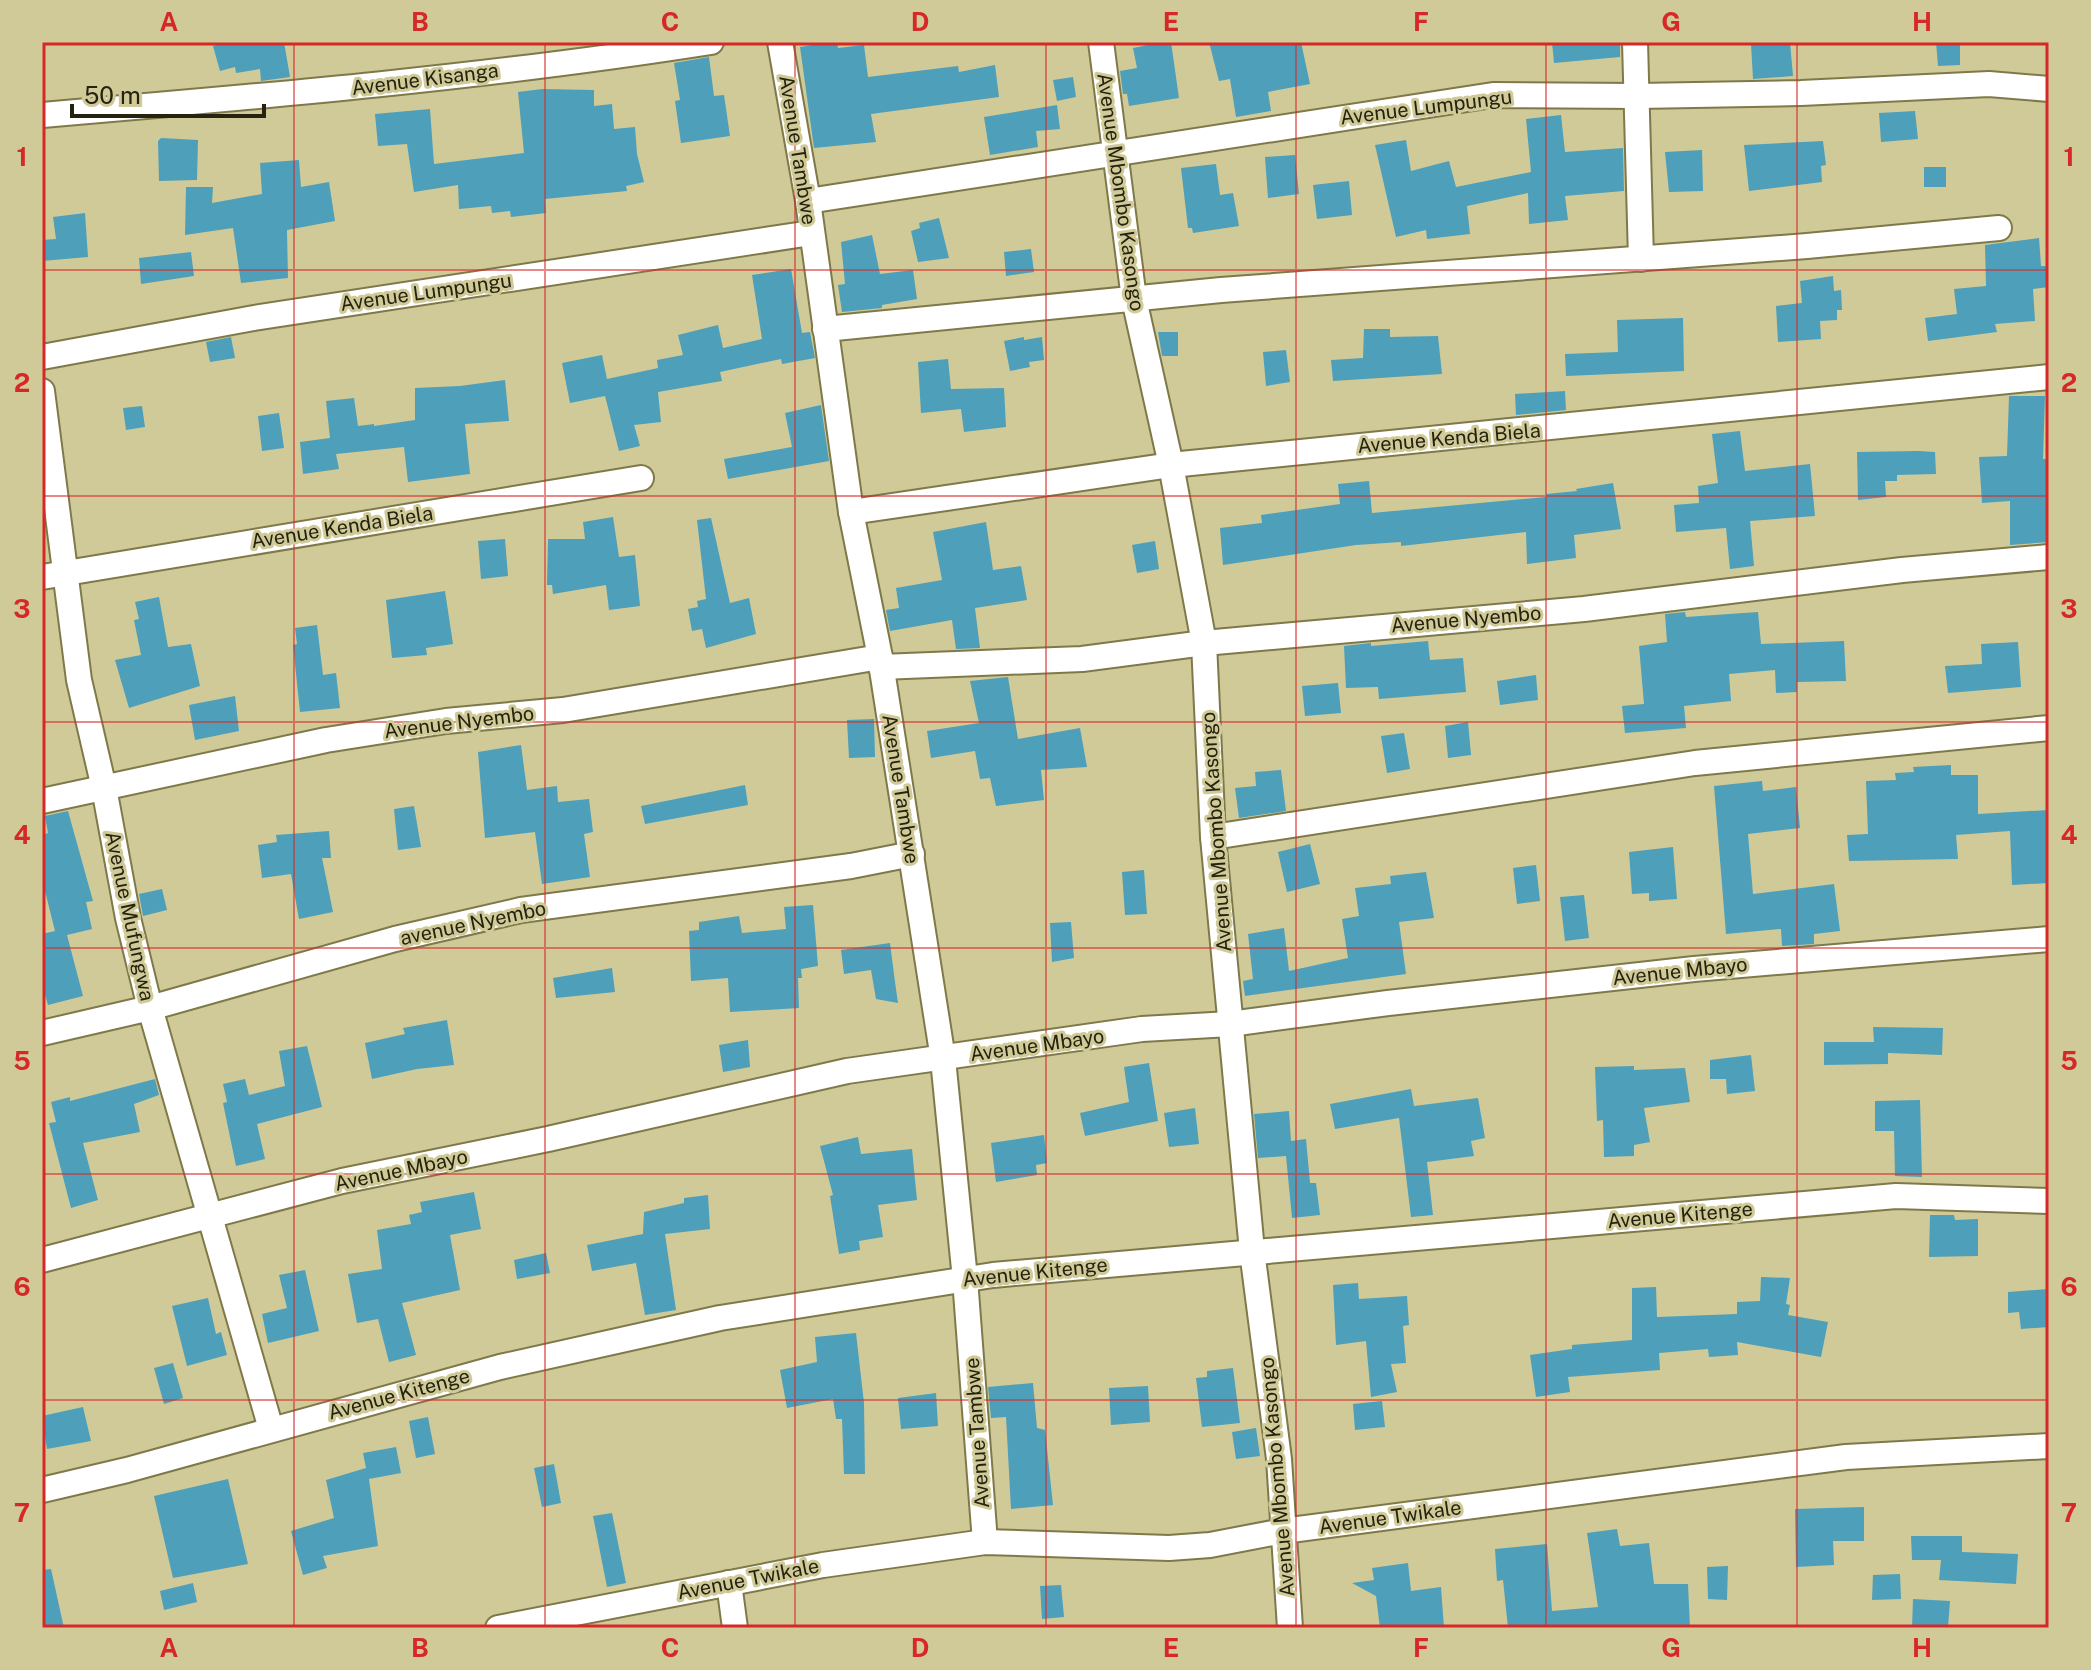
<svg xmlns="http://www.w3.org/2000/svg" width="2091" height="1670" font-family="'Public Sans',sans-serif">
<rect width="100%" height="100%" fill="#d0ca98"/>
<!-- building -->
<g fill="#4e9fba">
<path d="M227 42H284L290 77 261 81 260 69 236 73 235 67 220 71 213 46Z"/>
<path d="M831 42H837L838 48 864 45 868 77 958 66 959 72 995 65 999 97 871 114 876 142 814 148 800 47Z"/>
<path d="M1163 42H1171L1179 98 1129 106 1127 94H1123L1120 71 1137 68 1133 48Z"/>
<path d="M1209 42H1301L1310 84 1268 92 1271 111 1236 117 1230 79 1219 81Z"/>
<path d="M1552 42H1620V57L1554 63Z"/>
<path d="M1790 42 1793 76 1753 79 1751 44Z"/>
<path d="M1936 42H1960V65L1938 66Z"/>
<path d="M709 57 714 96 724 95 730 136 681 143 675 101 680 100 674 63Z"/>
<path d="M1073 77 1076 97 1057 101 1053 80Z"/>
<path d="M542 89 594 90V106L612 104 614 129 635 127 637 154 644 182 626 186 627 191 545 199 546 213 511 217 510 211 492 213 491 206 459 209 458 185 414 192 407 144 378 146 375 114 430 109 434 164 524 153 518 92Z"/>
<path d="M1057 105 1060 129 1036 131 1038 147 990 155 984 117Z"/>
<path d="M1915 111 1918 139 1881 142 1879 113Z"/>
<path d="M1561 115 1565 152 1623 148 1624 191 1565 196 1568 220 1529 224 1528 193 1467 206 1470 234 1427 239 1426 230 1396 237 1375 145 1406 140 1411 171 1449 161 1456 187 1531 172 1526 119Z"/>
<path d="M161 138 198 140 197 180 159 181 158 141Z"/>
<path d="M1823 141 1826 165 1821 166 1822 182 1749 191 1744 145Z"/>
<path d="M1702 150 1703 191 1669 192 1665 152Z"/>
<path d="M1295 155 1299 194 1268 198 1265 157Z"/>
<path d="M299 160 301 187 329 182 335 221 287 230 288 278 241 283 233 228 185 235 186 187H213L212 203 262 194 260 163Z"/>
<path d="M1216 164 1220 195 1233 193 1239 226 1193 233 1192 228H1188L1181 168Z"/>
<rect x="1924" y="167" width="22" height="20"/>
<path d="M1349 181 1352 215 1317 219 1313 185Z"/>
<path d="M85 213 88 257 42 261V240L56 239 53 217Z"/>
<path d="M939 218 949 258 918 262 911 231 920 228 919 223Z"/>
<path d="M872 235 880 274 913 270 917 299 882 305V308L842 312 838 285 845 284 841 242Z"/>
<path d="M2039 238 2041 266H2049V287L2033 289 2035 321 1995 324 1997 332 1928 341 1925 318 1957 314 1954 289 1986 286 1985 245Z"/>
<path d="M1031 249 1034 272 1006 276 1004 252Z"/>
<path d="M191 252 194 276 141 284 139 258Z"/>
<path d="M791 269 802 333 810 332 815 358 782 364 781 359 720 372 722 381 658 392 661 422 634 425 640 446 619 451 605 396 570 403 562 363 602 355 607 379 658 368 657 360 683 355 678 335 718 325 723 348 762 339 752 275Z"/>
<path d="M1833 276 1834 291 1841 290 1842 310H1837V320L1820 321 1821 339 1778 342 1776 306 1802 303 1800 281Z"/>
<path d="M1683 318 1684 371 1566 376 1565 354 1618 352 1617 320Z"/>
<path d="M1364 329H1390V337L1438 336 1442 374 1333 381 1331 360 1363 358Z"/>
<path d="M1158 332H1178V356H1162Z"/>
<path d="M231 337 235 358 210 362 206 342Z"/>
<path d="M1024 337V340L1042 337 1044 360 1029 362 1030 367 1010 371 1004 341Z"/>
<path d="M1286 350 1290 382 1266 386 1263 352Z"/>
<path d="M948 359 951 389 1004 388 1006 427 964 432 961 409 921 413 918 362Z"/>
<path d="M505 380 509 421 465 424 470 474 408 482 404 447 336 454 339 469 303 474 300 442 330 438 326 401 354 398 358 426 374 424V426L415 420V388L460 386Z"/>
<path d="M1565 391 1566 410 1516 415 1515 394Z"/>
<path d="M2009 396H2045L2043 459H2049V542L2010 545V501L1982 503 1979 457 2007 456Z"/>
<path d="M821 405 829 461 728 479 724 459 792 447 785 413Z"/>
<path d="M142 406 145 427 126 430 123 408Z"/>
<path d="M279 413 284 448 262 451 258 416Z"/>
<path d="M1740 431 1745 471 1810 464 1815 516 1750 521 1754 566 1730 569 1726 528 1676 532 1674 505 1699 503 1698 486 1718 483 1712 434Z"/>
<path d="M1918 451 1935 452 1936 474 1897 475V481H1885L1886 497 1858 500 1857 452Z"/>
<path d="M1369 481 1372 513 1546 497V494L1577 491 1576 489 1613 483 1621 529 1574 535 1576 558 1527 564 1526 532 1401 546V542L1356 545 1223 565 1220 528 1262 523 1261 515 1340 504 1338 484Z"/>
<path d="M613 517 619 557 635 555 640 606 609 610 606 585 553 594 552 585H547L548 539H585L583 522Z"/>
<path d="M711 518 730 603 749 598 756 634 706 648 702 629 692 631 688 609 698 607 697 601 706 599 697 520Z"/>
<path d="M986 522 993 570 1021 566 1027 600 975 608 980 648 956 649 952 620 890 631 886 610 899 608 896 588 942 580 933 532Z"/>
<path d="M505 539 508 576 481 579 478 541Z"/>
<path d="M1155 541 1159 569 1137 573 1132 545Z"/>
<path d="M445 591 453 644 426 648 427 655 392 658 386 600Z"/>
<path d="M159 597 168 647 191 644 200 686 129 708 115 660 141 655 134 620 139 619 135 602Z"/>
<path d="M1685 612 1686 617 1758 612 1761 644 1844 641 1846 681 1797 682V692L1776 693 1775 670 1729 674 1731 701 1684 706 1686 728 1625 733 1622 706 1644 704 1639 646 1667 642 1665 614Z"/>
<path d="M317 625 323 675 336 673 340 708 300 712 293 645 297 644 295 628Z"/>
<path d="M1428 641 1430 660 1463 658 1466 692 1379 699 1378 687 1346 688 1344 646 1371 643V646Z"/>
<path d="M2018 642 2021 687 1948 693 1945 666 1982 664 1981 644Z"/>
<path d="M1536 675 1538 700 1500 705 1497 681Z"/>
<path d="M1008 677 1018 739 1080 728 1087 767 1041 770 1044 800 996 806 990 778 980 779 975 751 931 758 927 731 979 723 970 681Z"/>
<path d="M1338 683 1341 713 1305 716 1302 686Z"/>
<path d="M235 696 239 731 195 740 189 705Z"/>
<path d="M874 719 875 757 849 758 847 720Z"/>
<path d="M1468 722 1471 755 1448 758 1445 726Z"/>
<path d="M1404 733 1410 769 1387 773 1381 736Z"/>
<path d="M521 745 527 790 557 786 558 802 589 799 593 832 584 834 590 877 542 884 535 832 485 838 478 752Z"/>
<path d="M1951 765V775H1978V814L2049 810V883L2012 885 2010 831 1956 835 1958 859 1849 861 1847 835 1868 834 1866 781 1896 780 1895 773 1914 772 1913 767Z"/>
<path d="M1281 770 1286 811 1239 818 1235 788 1256 786 1255 772Z"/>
<path d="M1762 781 1763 791 1796 787 1800 828 1748 834 1753 894 1834 884 1840 931 1814 934V944L1782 946 1781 929 1726 934 1714 786Z"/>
<path d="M745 785 748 805 645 824 641 806Z"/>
<path d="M414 806 421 847 398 850 394 809Z"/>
<path d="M68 811 93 901 86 902 92 929 67 935 83 996 48 1005 42 984V934L55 931 42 879V835L48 833 45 816Z"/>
<path d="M329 831 331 858H322L333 912 299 919 291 874 262 878 258 845 277 842 276 835Z"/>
<path d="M1310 844 1320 884 1287 892 1278 852Z"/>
<path d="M1673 847 1677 899 1649 901V893L1632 894 1629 852Z"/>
<path d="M1536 865 1540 901 1517 904 1513 868Z"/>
<path d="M1144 870 1147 914 1125 915 1122 872Z"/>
<path d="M1426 872 1434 918 1399 922 1406 974 1245 996 1243 981 1253 979 1248 934 1284 928 1289 971 1348 958 1342 919 1359 916 1355 888 1391 884 1390 876Z"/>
<path d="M162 889 167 910 143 916 139 894Z"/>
<path d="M1584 895 1589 938 1565 941 1560 897Z"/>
<path d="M813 905 818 966 801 969 802 978H798L799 1008 730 1012 728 978 691 981 689 931 699 930V922L739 916 742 933 786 929 784 907Z"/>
<path d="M1071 922 1074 958 1052 962 1050 923Z"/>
<path d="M890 943 895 982 898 1003 876 999 871 970 844 974 841 950Z"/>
<path d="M612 968 615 992 556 998 553 978Z"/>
<path d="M447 1020 454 1065 417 1069 372 1079 365 1043 405 1034 403 1028Z"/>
<path d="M1873 1027 1943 1028 1942 1055 1888 1053V1064L1824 1065V1042H1874Z"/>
<path d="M748 1040 750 1067 723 1072 719 1045Z"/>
<path d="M307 1046 322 1107 257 1124 265 1159 236 1166 223 1103 227 1102 223 1084 245 1079 249 1095 285 1086 279 1051Z"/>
<path d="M1751 1055 1755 1091 1727 1094 1726 1079H1710V1060Z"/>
<path d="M1149 1063 1158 1121 1085 1136 1080 1113 1129 1102 1124 1067Z"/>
<path d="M1634 1066V1070L1685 1068 1690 1102 1644 1108 1650 1142 1634 1145V1156L1604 1157 1603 1120 1597 1121 1595 1067Z"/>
<path d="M155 1079 159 1095 134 1104 140 1132 83 1143 98 1200 71 1208 49 1123 56 1122 51 1102 70 1097V1101Z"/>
<path d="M1411 1089 1414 1106 1478 1098 1485 1138 1471 1141 1474 1156 1427 1162 1433 1215 1411 1217 1399 1118 1335 1129 1330 1104Z"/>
<path d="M1920 1100 1922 1177 1895 1176 1894 1131H1875V1101Z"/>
<path d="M1195 1108 1199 1144 1169 1147 1164 1113Z"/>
<path d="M1289 1111 1291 1141 1306 1139 1310 1183H1316L1320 1215 1292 1218 1286 1156 1258 1158 1254 1114Z"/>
<path d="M1044 1135 1047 1163 1036 1165 1037 1175 996 1182 991 1143Z"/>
<path d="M858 1137 861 1154 912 1149 917 1200 878 1205 883 1237 859 1241 860 1250 839 1254 830 1196 833 1195 820 1146Z"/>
<path d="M474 1192 481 1229 450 1235 460 1290 402 1303 416 1355 389 1362 378 1319 357 1323 348 1274 382 1269 377 1230 411 1224 409 1215 422 1212 420 1202Z"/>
<path d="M708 1195 710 1229 665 1234 676 1310 645 1315 636 1263 592 1271 587 1245 643 1234 644 1212 684 1203V1198Z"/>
<path d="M1930 1215H1954L1955 1220 1978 1219V1256L1929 1257Z"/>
<path d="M546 1253 550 1273 517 1279 514 1260Z"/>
<path d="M305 1270 319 1331 268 1343 262 1314 287 1308 279 1275Z"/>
<path d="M1761 1277 1790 1278 1786 1304 1790 1305 1788 1315 1828 1322 1821 1357 1737 1342 1738 1355 1709 1357 1708 1349 1659 1353 1660 1370 1568 1377 1570 1392 1536 1397 1530 1355 1572 1349V1345L1632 1340V1288L1656 1287 1657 1317 1737 1314V1302L1760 1301Z"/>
<path d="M1358 1283 1359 1299 1407 1296 1409 1325 1403 1326 1406 1363 1391 1364 1397 1392 1371 1397 1366 1341 1336 1345 1333 1285Z"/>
<path d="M2049 1289V1327L2021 1329 2019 1312 2008 1313V1292Z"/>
<path d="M208 1298 216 1334 221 1332 227 1355 187 1366 172 1306Z"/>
<path d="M856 1333 864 1403 865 1474H844L842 1419H836L833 1399 787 1408 780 1370 817 1362 815 1337Z"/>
<path d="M173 1363 183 1398 164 1404 154 1368Z"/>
<path d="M1233 1368 1240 1423 1202 1427 1196 1378 1207 1377V1371Z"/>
<path d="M1033 1383 1037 1428 1045 1430 1053 1505 1011 1509 1006 1417 991 1418 988 1387Z"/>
<path d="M1148 1386 1150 1422 1111 1425 1109 1388Z"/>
<path d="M936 1393 938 1426 901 1429 898 1398Z"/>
<path d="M1382 1401 1385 1427 1355 1430 1353 1404Z"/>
<path d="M83 1407 91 1441 47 1449 42 1416Z"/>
<path d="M428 1417 435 1454 416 1458 409 1421Z"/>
<path d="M1256 1428 1260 1456 1236 1459 1232 1432Z"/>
<path d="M396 1447 401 1473 369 1479 378 1546 323 1556 327 1568 303 1575 291 1531 334 1518 326 1480 366 1468 363 1453Z"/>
<path d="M554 1464 561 1503 542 1507 534 1468Z"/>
<path d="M228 1479 248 1564 173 1578 154 1496Z"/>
<path d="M1864 1507V1541H1833L1834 1565 1796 1567 1795 1509Z"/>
<path d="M612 1513 626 1583 607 1587 593 1516Z"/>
<path d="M1617 1529 1620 1546 1649 1543 1654 1584H1688L1690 1628H1508L1503 1580 1497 1581 1495 1549 1547 1544 1552 1611 1598 1607 1587 1533Z"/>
<path d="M1911 1536H1962V1552L2018 1554 2016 1584 1939 1580 1941 1560H1912Z"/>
<path d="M1408 1563 1411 1591 1441 1587 1444 1628H1380L1376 1596 1352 1583 1374 1580 1372 1568Z"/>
<path d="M1728 1566 1727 1600 1708 1599 1707 1567Z"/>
<path d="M51 1569 64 1628H42V1570Z"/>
<path d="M1900 1574 1901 1599 1872 1600 1873 1575Z"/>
<path d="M193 1583 197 1602 164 1610 160 1591Z"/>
<path d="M1061 1585 1064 1617 1042 1619 1040 1586Z"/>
<path d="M1913 1599 1950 1601 1948 1628H1912Z"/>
</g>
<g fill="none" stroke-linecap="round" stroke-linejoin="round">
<defs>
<g id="minor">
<path d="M780 42 808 201 851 512 880 657 943 1059 965 1279 985 1542"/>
<path d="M1101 42 1134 299 1171 465 1204 643 1213 837 1252 1251 1279 1459 1290 1628"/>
<path d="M1635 42 1641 259"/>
<path d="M42 115C265 96 489 77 711 42"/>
<path d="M808 201 1493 95 1638 96 1801 93 1989 84 2049 89"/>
<path d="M825 329 1221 290 1807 246 1999 228"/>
<path d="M42 357 254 318 811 233"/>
<path d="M42 391 79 680 104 788 128 918 150 1008 271 1429"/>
<path d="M851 512 1171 465 2049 377"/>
<path d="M42 577 641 478"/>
<path d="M881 667 1082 659 1204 643 1584 609 1902 570 2049 557"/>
<path d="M42 801 326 740 446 721 563 710 880 657"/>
<path d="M1213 837 1695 763 2049 728"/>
<path d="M42 1033 150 1008 395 939 521 910 851 866 912 854"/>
<path d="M42 1260 342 1181 548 1139 847 1071 1142 1029 1230 1024 1388 1003 1694 969 2049 939"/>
<path d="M42 1490 127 1470 500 1367 720 1318 993 1275 1896 1196 2049 1201"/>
<path d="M729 1583 735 1628"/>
<path d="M498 1628 823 1565 985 1542 1169 1548 1210 1545 1283 1531 1846 1457 2049 1446"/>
</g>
</defs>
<!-- minor casing -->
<use href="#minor" stroke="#7f794a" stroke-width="28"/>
<!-- minor -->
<use href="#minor" stroke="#fff" stroke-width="24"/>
</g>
<!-- grid -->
<path fill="none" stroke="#d62828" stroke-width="2" stroke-opacity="0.55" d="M294 42V1628M545 42V1628M795 42V1628M1046 42V1628M1296 42V1628M1546 42V1628M1797 42V1628M42 270H2049M42 496H2049M42 722H2049M42 948H2049M42 1174H2049M42 1400H2049"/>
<g text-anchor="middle" stroke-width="6" stroke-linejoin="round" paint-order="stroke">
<!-- street labels -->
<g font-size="20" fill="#25220f" stroke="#d0ca98">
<text transform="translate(425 79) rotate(-7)" y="7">Avenue Kisanga</text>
<text transform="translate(1426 107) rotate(-7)" y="7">Avenue Lumpungu</text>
<text transform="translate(798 150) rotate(81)" y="7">Avenue Tambwe</text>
<text transform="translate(1121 192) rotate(82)" y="7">Avenue Mbombo Kasongo</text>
<text transform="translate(426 292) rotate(-8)" y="7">Avenue Lumpungu</text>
<text transform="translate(1449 438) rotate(-5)" y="7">Avenue Kenda Biela</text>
<text transform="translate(342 527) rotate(-9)" y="7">Avenue Kenda Biela</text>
<text transform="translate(1466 619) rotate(-5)" y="7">Avenue Nyembo</text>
<text transform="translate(459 722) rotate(-7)" y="7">Avenue Nyembo</text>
<text transform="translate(901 789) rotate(81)" y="7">Avenue Tambwe</text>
<text transform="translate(1216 832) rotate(-94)" y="7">Avenue Mbombo Kasongo</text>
<text transform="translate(130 916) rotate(78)" y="7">Avenue Mufungwa</text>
<text transform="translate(473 923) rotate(-12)" y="7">avenue Nyembo</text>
<text transform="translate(1680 971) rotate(-6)" y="7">Avenue Mbayo</text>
<text transform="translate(1037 1045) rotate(-8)" y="7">Avenue Mbayo</text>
<text transform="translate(401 1170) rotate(-12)" y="7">Avenue Mbayo</text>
<text transform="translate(1680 1215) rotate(-5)" y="7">Avenue Kitenge</text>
<text transform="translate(1035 1272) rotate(-6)" y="7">Avenue Kitenge</text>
<text transform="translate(399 1394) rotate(-15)" y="7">Avenue Kitenge</text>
<text transform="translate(977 1433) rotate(-94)" y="7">Avenue Tambwe</text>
<text transform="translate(1277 1477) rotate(-95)" y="7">Avenue Mbombo Kasongo</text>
<text transform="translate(1390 1517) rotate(-8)" y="7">Avenue Twikale</text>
<text transform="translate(748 1579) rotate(-11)" y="7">Avenue Twikale</text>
</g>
</g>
<!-- border -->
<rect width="2091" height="1670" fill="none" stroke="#d0ca98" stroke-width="88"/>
<!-- scale -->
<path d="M72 104v12h192v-12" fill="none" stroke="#25220f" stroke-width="4"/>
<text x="84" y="104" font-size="24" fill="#25220f" stroke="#d0ca98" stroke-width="6" paint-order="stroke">50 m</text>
<rect x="44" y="44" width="2003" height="1582" fill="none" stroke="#d62828" stroke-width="3"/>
<g font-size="26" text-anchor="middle" font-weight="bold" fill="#d62828">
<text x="169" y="31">A</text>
<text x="420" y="31">B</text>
<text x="670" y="31">C</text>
<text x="920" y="31">D</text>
<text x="1171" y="31">E</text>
<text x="1421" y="31">F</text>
<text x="1671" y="31">G</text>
<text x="1922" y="31">H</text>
<text x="22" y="166">1</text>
<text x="2069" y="166">1</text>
<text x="22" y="392">2</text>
<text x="2069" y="392">2</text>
<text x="22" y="618">3</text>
<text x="2069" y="618">3</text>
<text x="22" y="844">4</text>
<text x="2069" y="844">4</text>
<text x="22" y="1070">5</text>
<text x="2069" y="1070">5</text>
<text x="22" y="1296">6</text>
<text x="2069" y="1296">6</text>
<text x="22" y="1522">7</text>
<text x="2069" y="1522">7</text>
<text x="169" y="1657">A</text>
<text x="420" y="1657">B</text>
<text x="670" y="1657">C</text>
<text x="920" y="1657">D</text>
<text x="1171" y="1657">E</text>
<text x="1421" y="1657">F</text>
<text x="1671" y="1657">G</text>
<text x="1922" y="1657">H</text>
</g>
</svg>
